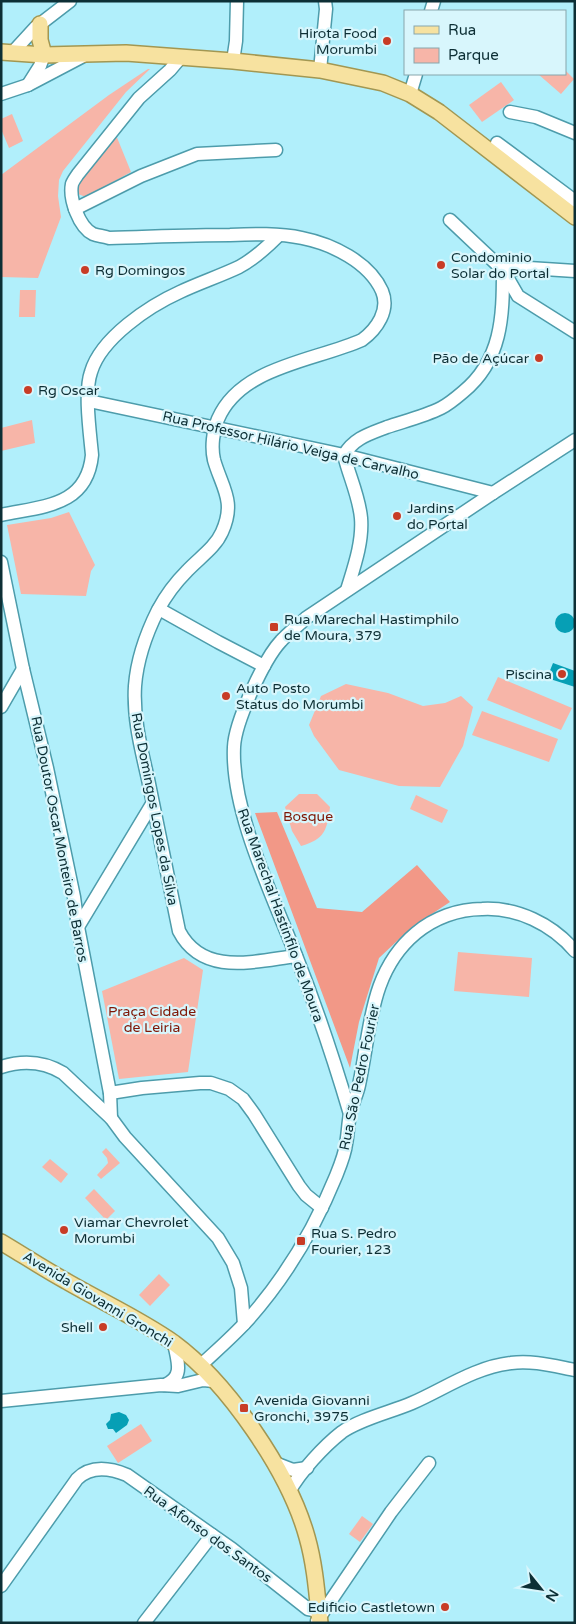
<svg xmlns="http://www.w3.org/2000/svg" width="576" height="1624" font-family="'Varela Round',sans-serif">
<rect width="100%" height="100%" fill="#b1effb"/>
<!-- green -->
<g fill="#f7b5a8">
<path d="M148 69H150L126 92 63 171 59 180 58 196 61 217 38 278 1 277V175L109 95Z"/>
<path d="M565 70 574 79 561 94 538 74H565Z"/>
<path d="M501 82 514 100 482 122 469 105Z"/>
<path d="M12 114 23 141 9 148 1 129V119Z"/>
<path d="M116 135 131 172 86 197 78 194 75 185Z"/>
<path d="M20 290H36L35 317H19Z"/>
<path d="M32 420 35 443 1 451V428Z"/>
<path d="M69 512 95 565 91 571 86 596 21 594 7 525 51 518Z"/>
<path d="M498 677 572 708 561 730 487 700Z"/>
<path d="M346 684 388 693 423 706 445 703 461 696 473 707 463 746 440 787 399 786 339 770 314 736 309 725 321 696Z"/>
<path d="M482 711 558 739 549 762 472 735Z"/>
<path d="M299 794H317L330 807C327 830 325 839 301 846L292 831 285 807Z"/>
<path d="M416 795 448 810 442 823 410 809Z"/>
<path d="M458 952 532 958 529 997 454 991Z"/>
<path d="M184 958 203 970 188 1072 119 1079 102 991Z"/>
<path d="M106 1148 120 1163 101 1179 97 1175 108 1163 107 1158 102 1152Z"/>
<path d="M50 1159 68 1174 61 1183 42 1167Z"/>
<path d="M94 1189 115 1211 106 1220 85 1198Z"/>
<path d="M159 1274 170 1285 150 1306 139 1295Z"/>
<path d="M141 1424 152 1441 118 1463 107 1446Z"/>
<path d="M362 1516 373 1524 360 1542 349 1534Z"/>
</g>
<!-- forest -->
<path fill="#f29887" d="M277 812 317 908 362 912 417 865 450 902 412 927 379 958 359 1022 350 1068 255 813Z"/>
<!-- water -->
<g fill="#069fb5">
<circle cx="565" cy="623" r="10"/>
<path d="M553 663 575 671V687L547 678Z"/>
<path d="M119 1412 126 1415 129 1420 127 1425 116 1433 113 1429H108L106 1424 110 1420 111 1414Z"/>
</g>
<g fill="none" stroke-linecap="round" stroke-linejoin="round">
<defs>
<g id="minor">
<path d="M431 11 434 1"/>
<path d="M13 52 35 28 70 1"/>
<path d="M181 57 170 70 139 98 78 174C76 177 73 181 72 184 69 199 79 227 93 234 98 236 104 236 109 238 149 237 190 235 230 235 254 234 279 233 302 238 332 244 369 262 382 291 390 310 377 329 362 340 315 361 241 366 218 419 213 431 211 447 214 460 222 488 236 501 222 532 215 548 199 558 187 571 176 582 165 597 158 610 146 634 137 659 135 686 133 718 141 748 148 779 158 830 169 880 179 931 203 977 255 961 296 956"/>
<path d="M233 61 236 41 237 1"/>
<path d="M320 70 326 9 325 1"/>
<path d="M28 85 40 66 44 55"/>
<path d="M1 94 28 85 87 54"/>
<path d="M410 94 416 74"/>
<path d="M510 112 536 117 575 133"/>
<path d="M497 143 575 201"/>
<path d="M75 209 141 176 197 154 276 150"/>
<path d="M450 220 503 270 518 296 575 332"/>
<path d="M503 270 529 268 575 271"/>
<path d="M89 401 344 455 493 493"/>
<path d="M1 515C42 506 87 507 92 455 90 433 84 392 91 372 101 338 149 306 180 292 199 283 220 276 239 267 254 259 266 248 278 236"/>
<path d="M1 562 23 669 47 768 74 897 78 927 110 1093 111 1118"/>
<path d="M347 590C354 567 363 542 361 518 359 496 349 476 344 455 354 438 369 434 387 427 405 421 425 416 441 408 449 404 456 398 463 392 502 360 503 317 503 270"/>
<path d="M159 609 218 642 264 666"/>
<path d="M1 707 23 669"/>
<path d="M78 927 152 804"/>
<path d="M1 1067C23 1060 43 1061 63 1073L111 1118 125 1137 218 1238 233 1263 241 1288 244 1324"/>
<path d="M110 1093 142 1088 200 1083H211L229 1089 243 1099 254 1114 299 1186 306 1195 322 1208"/>
<path d="M350 1114C334 1060 316 1006 295 953 272 894 231 811 234 747 235 722 264 659 281 641 288 633 298 626 306 618L493 493 575 440"/>
<path d="M201 1365C216 1351 231 1338 245 1323 284 1280 314 1230 336 1176 340 1166 345 1154 346 1144 348 1134 348 1124 350 1114 352 1104 357 1095 359 1085 371 1030 369 972 416 933 434 918 458 909 482 909 517 907 552 924 575 951"/>
<path d="M165 1385C185 1377 177 1360 174 1343"/>
<path d="M1 1401 161 1385 178 1386 203 1380 214 1381"/>
<path d="M275 1463 293 1470 307 1468"/>
<path d="M289 1492C300 1472 324 1446 342 1432 360 1419 391 1412 412 1403 444 1389 475 1367 511 1363 532 1360 554 1366 575 1370"/>
<path d="M1 1586 77 1479C91 1465 110 1468 127 1475L232 1549 308 1609 319 1611"/>
<path d="M317 1621 391 1512 429 1463"/>
<path d="M144 1623 212 1535"/>
</g>
<g id="major">
<path d="M40 24V40L44 55"/>
<path d="M1 52 44 55 126 53 233 61 320 70 383 83 410 94 439 112 575 217"/>
<path d="M1 1242C23 1255 44 1269 66 1281 102 1302 140 1319 174 1343 228 1383 289 1472 307 1537 315 1565 317 1594 320 1623"/>
</g>
</defs>
<!-- minor casing -->
<use href="#minor" stroke="#4d9cab" stroke-width="15"/>
<!-- major casing -->
<use href="#major" stroke="#a29752" stroke-width="18"/>
<!-- minor -->
<use href="#minor" stroke="#fff" stroke-width="12"/>
<!-- major -->
<use href="#major" stroke="#f7e2a0" stroke-width="15"/>
</g>
<!-- markers -->
<g fill="#c83c26" stroke="#d8f6fc" stroke-width="2">
<circle cx="387" cy="41" r="5"/>
<circle cx="441" cy="265" r="5"/>
<circle cx="85" cy="270" r="5"/>
<circle cx="539" cy="358" r="5"/>
<circle cx="28" cy="390" r="5"/>
<circle cx="397" cy="516" r="5"/>
<rect x="269" y="622" width="10" height="10" rx="2.5"/>
<circle cx="562" cy="674" r="5"/>
<circle cx="226" cy="696" r="5"/>
<circle cx="64" cy="1230" r="5"/>
<rect x="296" y="1236" width="10" height="10" rx="2.5"/>
<circle cx="103" cy="1327" r="5"/>
<rect x="239" y="1403" width="10" height="10" rx="2.5"/>
<circle cx="445" cy="1607" r="5"/>
</g>
<g text-anchor="middle" stroke-width="4.5" stroke-linejoin="round" paint-order="stroke">
<!-- poi labels -->
<g font-size="14" fill="#0d2f35" stroke="#d8f6fc" text-anchor="start">
<text x="377" y="38" text-anchor="end">Hirota Food<tspan x="377" dy="16">Morumbi</tspan></text>
<text x="451" y="262">Condominio<tspan x="451" dy="16">Solar do Portal</tspan></text>
<text x="95" y="275">Rg Domingos</text>
<text x="529" y="363" text-anchor="end">Pão de Açúcar</text>
<text x="38" y="395">Rg Oscar</text>
<text x="407" y="513">Jardins<tspan x="407" dy="16">do Portal</tspan></text>
<text x="284" y="624">Rua Marechal Hastimphilo<tspan x="284" dy="16">de Moura, 379</tspan></text>
<text x="552" y="679" text-anchor="end">Piscina</text>
<text x="236" y="693">Auto Posto<tspan x="236" dy="16">Status do Morumbi</tspan></text>
<text x="74" y="1227">Viamar Chevrolet<tspan x="74" dy="16">Morumbi</tspan></text>
<text x="311" y="1238">Rua S. Pedro<tspan x="311" dy="16">Fourier, 123</tspan></text>
<text x="93" y="1332" text-anchor="end">Shell</text>
<text x="254" y="1405">Avenida Giovanni<tspan x="254" dy="16">Gronchi, 3975</tspan></text>
<text x="435" y="1612" text-anchor="end">Edificio Castletown</text>
</g>
<!-- street labels -->
<g font-size="14" fill="#0d2f35" stroke="#d8f6fc">
<text transform="translate(291 445) rotate(13)" y="5">Rua Professor Hilário Veiga de Carvalho</text>
<text transform="translate(155 809) rotate(79)" y="5">Rua Domingos Lopes da Silva</text>
<text transform="translate(60 839) rotate(79)" y="5">Rua Doutor Oscar Monteiro de Barros</text>
<text transform="translate(281 915) rotate(70)" y="5">Rua Marechal Hastinfilo de Moura</text>
<text transform="translate(359 1077) rotate(-78)" y="5">Rua São Pedro Fourier</text>
<text transform="translate(98 1299) rotate(31)" y="5">Avenida Giovanni Gronchi</text>
<text transform="translate(208 1534) rotate(36)" y="5">Rua Afonso dos Santos</text>
</g>
<!-- park labels -->
<g font-size="14" fill="#7f1706" stroke="#d8f6fc">
<text x="308" y="821">Bosque</text>
<text x="152" y="1016">Praça Cidade<tspan x="152" dy="16">de Leiria</tspan></text>
</g>
</g>
<!-- border -->
<rect width="576" height="1624" fill="none" stroke="#0d2f35" stroke-width="5"/>
<!-- legend -->
<rect x="404" y="10" width="162" height="65" fill="#d8f6fc" stroke="#87a6ac"/>
<rect x="414" y="26" width="25" height="8" fill="#f7e2a0" stroke="#87a6ac"/>
<text x="448" y="35" font-size="15" fill="#0d2f35">Rua</text>
<rect x="414" y="48" width="25" height="15" fill="#f7b5a8" stroke="#87a6ac"/>
<text x="448" y="60" font-size="15" fill="#0d2f35">Parque</text>
<!-- north arrow -->
<g transform="translate(541 1589) rotate(120)" stroke="#d8f6fc" stroke-width="4" paint-order="stroke">
<path d="M0-4L9 19L0 12L-9 19Z" fill="#0d2f35"/>
<text y="-8" font-size="14" font-weight="bold" text-anchor="middle" fill="#0d2f35">N</text>
</g>
</svg>
